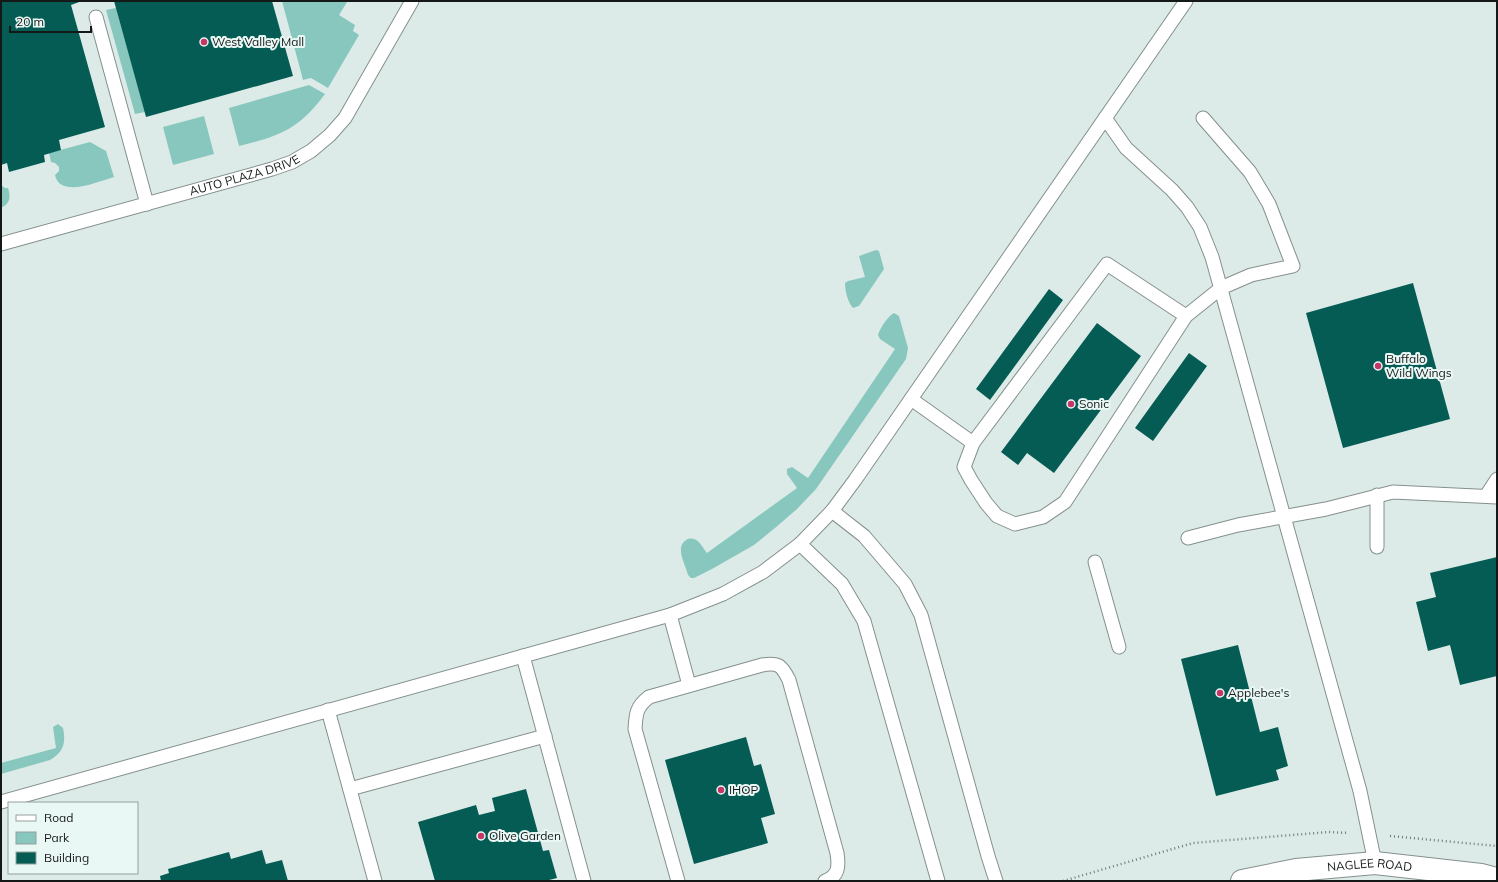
<svg xmlns="http://www.w3.org/2000/svg" width="1498" height="882" font-family="Mulish,sans-serif">
<rect width="100%" height="100%" fill="#ddebe8"/>
<!-- green -->
<g fill="#88c7be">
<path d="M282 1 347 2 339 15 355 25 353 31 359 35 328 88 311 78 303 80Z"/>
<path d="M116 8 145 112 135 114 106 10Z"/>
<path d="M309 85 325 94C299 129 280 136 239 146L229 108Z"/>
<path d="M204 116 214 154 173 165 163 127Z"/>
<path d="M90 142 106 151 114 177C99 181 60 199 55 175L59 171V167L55 163 51 162 49 153Z"/>
<path d="M1 185 5 188H8C11 197 10 204 1 208Z"/>
<path d="M876 250 879 251 884 269 859 306 853 308C848 303 845 291 845 283L848 281 865 277 859 256Z"/>
<path d="M894 313 899 316 908 348 906 359 816 489 797 509 775 528 754 545 712 569 694 578H691L688 575C686 567 680 556 681 548 681 545 683 542 686 540 697 534 702 547 707 553L797 488 787 474V469L792 467 808 478 895 349 880 339 878 335C880 328 888 316 894 313Z"/>
<path d="M58 724 63 728C66 742 64 752 50 760L1 774V763L56 748 53 727Z"/>
</g>
<!-- building -->
<g fill="#055c54">
<path d="M1 1H82L71 5 105 127 59 140 61 150 44 155 45 162 9 172 7 163 1 165Z"/>
<path d="M114 1H272L293 76 146 117Z"/>
<path d="M1413 283 1450 419 1343 448 1306 313Z"/>
<path d="M1049 289 1063 300 990 400 976 389Z"/>
<path d="M1097 323 1141 356 1054 473 1027 453 1018 465 1001 452Z"/>
<path d="M1189 353 1207 366 1153 441 1135 428Z"/>
<path d="M1497 557V676L1460 685 1450 645 1428 651 1416 602 1436 597 1430 573Z"/>
<path d="M1238 645 1260 732 1278 727 1288 766 1276 770 1279 780 1216 796 1181 659Z"/>
<path d="M746 737 754 766 761 764 775 814 761 818 768 843 694 864 665 760Z"/>
<path d="M526 789 543 851 549 850 557 878 545 881H435L418 822 476 805 479 815 495 811 492 798Z"/>
<path d="M262 850 266 864 282 860 288 881H161L160 876 169 873 168 869 229 852 231 859Z"/>
</g>
<g fill="none" stroke-linecap="round" stroke-linejoin="round">
<defs>
<g id="service">
<path d="M96 17 147 204"/>
<path d="M1105 118 1126 148 1172 190 1187 207 1200 227 1212 257 1360 791 1375 863"/>
<path id="s1" d="M1 244 272 169 292 162 311 151 330 135 345 118 412 1"/>
<path d="M1186 316 1107 264 973 443 964 467 971 480 986 503 997 516 1015 524 1043 517 1065 502 1186 316 1221 288 1251 275 1293 266 1269 204 1250 172 1203 118"/>
<path d="M911 399 973 443"/>
<path d="M1377 495V547"/>
<path d="M1486 496 1497 479"/>
<path d="M832 511 864 536 905 584 921 615 988 856 996 881"/>
<path d="M1188 538 1238 525 1326 509 1393 492 1497 497"/>
<path d="M800 544 842 584 864 621 938 881"/>
<path d="M1095 562 1119 647"/>
<path d="M670 615 689 685"/>
<path d="M523 656 584 881"/>
<path d="M328 710 375 881"/>
<path d="M350 789 545 736"/>
<path d="M1 802 670 615 723 594 763 572 800 544 832 511 855 480 1186 1"/>
<path d="M678 881 635 729C636 714 636 707 649 697L762 665C779 662 782 666 789 680L837 853C839 866 839 876 825 881"/>
</g>
<g id="secondary">
<path id="s2" d="M1242 881 1296 870 1375 863 1481 875 1497 879"/>
</g>
</defs>
<!-- service casing -->
<use href="#service" stroke="#84908e" stroke-width="15"/>
<!-- secondary casing -->
<use href="#secondary" stroke="#84908e" stroke-width="24"/>
<!-- path -->
<g stroke="#717a78" stroke-width="2.5" stroke-dasharray="1 3" stroke-linecap="butt">
<path d="M1390 836 1497 846"/>
<path d="M1063 881 1193 843 1329 832 1349 833"/>
</g>
<!-- service -->
<use href="#service" stroke="#fff" stroke-width="13"/>
<!-- secondary -->
<use href="#secondary" stroke="#fff" stroke-width="22"/>
</g>
<!-- markers -->
<g fill="#c33666" stroke="#eaf8f5" stroke-width="1.5">
<circle cx="204" cy="42" r="4"/>
<circle cx="1378" cy="366" r="4"/>
<circle cx="1071" cy="404" r="4"/>
<circle cx="1220" cy="693" r="4"/>
<circle cx="721" cy="790" r="4"/>
<circle cx="481" cy="836" r="4"/>
</g>
<g text-anchor="middle" stroke-width="4" stroke-linejoin="round" paint-order="stroke">
<!-- poi labels -->
<g font-size="12" fill="#141918" stroke="#eaf8f5" text-anchor="start">
<text x="212" y="46">West Valley Mall</text>
<text x="1386" y="363">Buffalo<tspan x="1386" dy="14">Wild Wings</tspan></text>
<text x="1079" y="408">Sonic</text>
<text x="1228" y="697">Applebee's</text>
<text x="729" y="794">IHOP</text>
<text x="489" y="840">Olive Garden</text>
</g>
<!-- street labels -->
<g font-size="12" fill="#141918" stroke="#eaf8f5">
<text dy="4" stroke="none"><textPath href="#s1" startOffset="253">AUTO PLAZA DRIVE</textPath></text>
<text dy="4" stroke="none"><textPath href="#s2" startOffset="129">NAGLEE ROAD</textPath></text>
</g>
</g>
<!-- border -->
<rect width="1498" height="882" fill="none" stroke="#141918" stroke-width="4"/>
<!-- legend -->
<rect x="8" y="802" width="130" height="72" fill="#eaf8f5" stroke="#949f9d"/>
<rect x="16" y="815" width="20" height="6" fill="#ffffff" stroke="#949f9d"/>
<text x="44" y="822" font-size="12" fill="#141918">Road</text>
<rect x="16" y="832" width="20" height="12" fill="#88c7be" stroke="#949f9d"/>
<text x="44" y="842" font-size="12" fill="#141918">Park</text>
<rect x="16" y="852" width="20" height="12" fill="#055c54" stroke="#949f9d"/>
<text x="44" y="862" font-size="12" fill="#141918">Building</text>
<!-- scale -->
<path d="M10 26v6h81v-6" fill="none" stroke="#141918" stroke-width="2"/>
<text x="16" y="26" font-size="12" fill="#141918" stroke="#eaf8f5" stroke-width="3" paint-order="stroke">20 m</text>
</svg>
